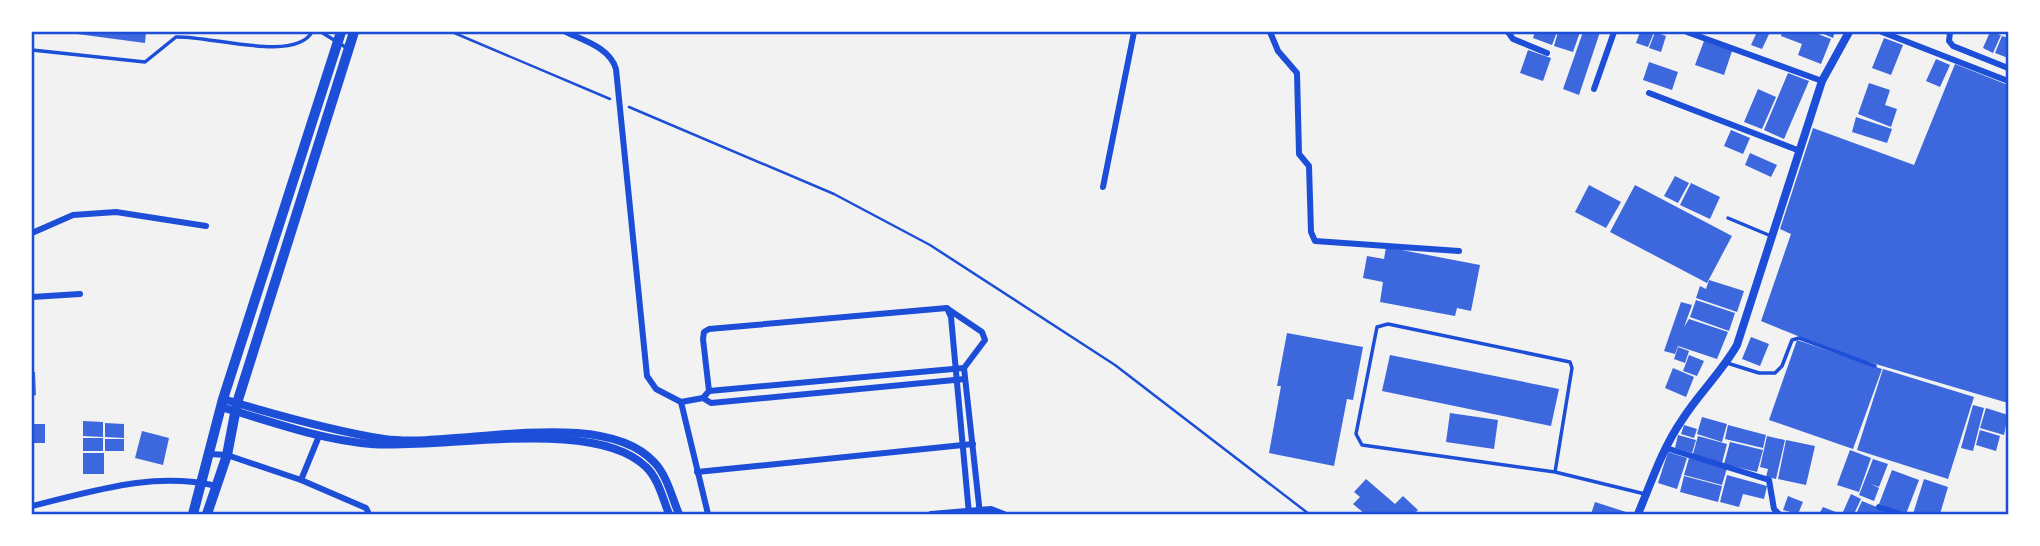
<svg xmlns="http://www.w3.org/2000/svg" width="2040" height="546" font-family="'Golos Text',sans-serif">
<rect width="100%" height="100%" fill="#f2f2f2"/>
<!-- building -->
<g fill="#3d67dc">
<path d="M62 32H146L145 43Z"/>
<path d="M1535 32H1557L1552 45 1533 38Z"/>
<path d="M1558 32H1580L1573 52 1554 46Z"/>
<path d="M1583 32H1600L1579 95 1563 89Z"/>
<path d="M1640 32H1654L1648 47 1636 43Z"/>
<path d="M1655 32 1666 36 1661 52 1649 48Z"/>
<path d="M1757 32H1770L1762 49 1751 45Z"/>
<path d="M1782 32H1813L1831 39 1821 64 1798 55 1802 44 1781 36Z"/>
<path d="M1819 32H1835L1833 38Z"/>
<path d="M1990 32 2001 35 1993 53 1983 48Z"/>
<path d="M2002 36 2008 38V58L1995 53Z"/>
<path d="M1884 38 1903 45 1891 75 1872 68Z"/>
<path d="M1704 41 1732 51 1724 75 1695 65Z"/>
<path d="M1528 50 1551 58 1543 81 1520 73Z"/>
<path d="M1936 59 1950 65 1940 87 1926 81Z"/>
<path d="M1649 62 1678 72 1672 90 1643 80Z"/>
<path d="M1955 64 2008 85V403L1845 355 1761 321 1791 234 1780 229 1813 128 1914 165Z"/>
<path d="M1788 73 1809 81 1784 139 1764 130Z"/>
<path d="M1869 83 1890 90 1885 105 1897 109 1891 127 1858 114Z"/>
<path d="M1758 89 1776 97 1762 129 1744 122Z"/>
<path d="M1856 117 1892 129 1887 143 1852 132Z"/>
<path d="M1731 130 1750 138 1743 154 1724 146Z"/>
<path d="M1750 153 1777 165 1771 177 1745 165Z"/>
<path d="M1675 176 1689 183 1678 203 1664 196Z"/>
<path d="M1691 183 1720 197 1710 219 1680 205Z"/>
<path d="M1589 185 1621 202 1606 228 1575 212Z"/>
<path d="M1635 185 1732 236 1707 283 1610 232Z"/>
<path d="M1386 247 1480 265 1471 311 1457 308 1455 316 1380 302 1383 282 1363 278 1367 256 1384 259Z"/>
<path d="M1709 280 1744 291 1737 312 1696 298 1700 286 1706 289Z"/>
<path d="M1696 300 1735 313 1729 331 1690 317Z"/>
<path d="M1681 302 1692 305 1684 327 1689 319 1728 332 1717 359 1678 346 1675 354 1664 351Z"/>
<path d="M1287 333 1363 347 1353 400 1347 399 1334 466 1269 453 1281 386H1277Z"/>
<path d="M1751 337 1769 344 1760 366 1742 359Z"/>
<path d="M1797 340 1882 369 1853 449 1769 420Z"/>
<path d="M1678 347 1689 351 1685 363 1674 359Z"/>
<path d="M1390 355 1559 389 1551 426 1382 391Z"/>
<path d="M1689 355 1704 361 1697 376 1683 371Z"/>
<path d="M1673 368 1694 377 1686 397 1665 388Z"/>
<path d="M1883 369 1974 397 1948 479 1857 450Z"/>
<path d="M32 372H35L36 395 32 396Z"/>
<path d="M1973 405 1984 408 1973 451 1961 448Z"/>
<path d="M1986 408 2008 415 2004 435 1980 428Z"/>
<path d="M1450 413 1498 420 1494 449 1446 442Z"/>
<path d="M1702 417 1727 424 1722 442 1697 434Z"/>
<path d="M83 421 103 422V437L83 436Z"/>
<path d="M105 423 124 424V438L105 437Z"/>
<rect x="32" y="424" width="13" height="19"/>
<path d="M1684 425 1697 429 1694 438 1681 434Z"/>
<path d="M1728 425 1766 435 1763 448 1725 439Z"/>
<path d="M1980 430 2000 436 1996 451 1976 445Z"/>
<path d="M142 431 169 438 163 465 135 458Z"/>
<path d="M1678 435 1696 440 1692 453 1675 448Z"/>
<path d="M1698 436 1727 444 1722 463 1693 454Z"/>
<path d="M1767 436 1785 440 1776 479 1766 477 1768 469 1760 467Z"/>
<rect x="83" y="438" width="20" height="13"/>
<rect x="105" y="439" width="19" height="12"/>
<path d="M1786 440 1815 446 1806 485 1778 479Z"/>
<path d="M1730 442 1763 450 1757 472 1724 464Z"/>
<path d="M1850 450 1871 458 1859 492 1837 485Z"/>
<path d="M1668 452 1687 458 1677 489 1658 483Z"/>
<rect x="83" y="453" width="21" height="21"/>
<path d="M1689 458 1727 468 1722 485 1684 475Z"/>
<path d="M1873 459 1888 464 1879 487 1871 484 1879 488 1874 501 1859 495Z"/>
<path d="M1892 470 1919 480 1906 514 1879 504Z"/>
<path d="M1727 475 1767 486 1764 499 1743 494 1739 507 1720 502Z"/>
<path d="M1684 476 1722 486 1718 502 1680 492Z"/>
<path d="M1366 479 1395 504 1403 496 1418 510 1414 514H1365L1353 504 1360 497 1354 492Z"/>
<path d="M1924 479 1948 487 1940 514H1913Z"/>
<path d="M1851 494 1861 499 1854 514 1843 512Z"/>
<path d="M1788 496 1803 502 1798 514 1783 510Z"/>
<path d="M1862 501 1894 514H1856Z"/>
<path d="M1595 502 1626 512 1625 514H1591Z"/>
<path d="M1823 507 1841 514H1819Z"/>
</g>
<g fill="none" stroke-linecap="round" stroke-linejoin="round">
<!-- path -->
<g stroke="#1d4ed8" stroke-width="2.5">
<path d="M452 32 610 99"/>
<path d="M629 107 834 194 930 245 1115 365 1309 514"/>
</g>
<!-- service -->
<g stroke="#1d4ed8" stroke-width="3.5">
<path d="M321 32 347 48"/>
<path d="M32 50 145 62 176 37C207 35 295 63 312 32"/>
<path d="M1728 218 1771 236"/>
<path d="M1727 363 1759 373H1775L1782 366 1792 340 1799 338 1875 366"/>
<path d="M1555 472 1572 368 1570 362 1388 324 1377 327 1356 434 1362 445 1555 472 1645 494"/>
</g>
<!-- minor -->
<g stroke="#1d4ed8" stroke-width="6">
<path d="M566 32C585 41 610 48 616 69L647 376 656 389 681 402 708 514"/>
<path d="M1270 32 1278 51 1297 73 1299 154 1309 166 1311 232 1315 241 1459 251"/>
<path d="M1508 32 1513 39 1547 53"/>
<path d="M1687 32 1822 81"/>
<path d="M1882 32 2008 81"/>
<path d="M1950 32 1949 41 1953 46 2008 68"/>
<path d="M1594 89 1614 32"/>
<path d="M1649 93 1800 151"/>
<path d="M1103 187 1134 32"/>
<path d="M32 233 73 215 116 212 206 226"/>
<path d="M32 297 80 294"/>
<path d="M948 309 982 332 985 340 964 368 980 514"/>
<path d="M709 391 964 368"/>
<path d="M703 398 709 391 703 339 704 332 709 329 947 308 951 317 969 514"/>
<path d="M681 402 703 398 711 403 965 379"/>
<path d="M319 436 301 480 366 508 369 514"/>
<path d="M1666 448 1769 480 1774 509 1779 514"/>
<path d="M210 454 227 455 301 480"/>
<path d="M697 472 973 444"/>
<path d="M32 506C94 491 153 471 217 486"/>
<path d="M1879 507 1900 514"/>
<path d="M931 514 991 509 1004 514"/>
</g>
<!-- tertiary -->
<g stroke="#1d4ed8" stroke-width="8">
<path d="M223 399C273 414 333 431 384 439 455 449 601 405 654 462 667 475 672 498 679 514"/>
<path d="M221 407C270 421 320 440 371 444 441 450 595 416 646 467 658 478 663 499 669 514"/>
<path d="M1638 514C1651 483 1662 449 1682 420 1699 393 1721 373 1737 345L1822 81 1849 32"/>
</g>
<!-- trunk -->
<g stroke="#1d4ed8" stroke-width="10">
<path d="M193 514 223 399 341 32"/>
<path d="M207 514 227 455 237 403 354 32"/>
</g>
</g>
<!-- border -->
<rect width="2040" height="546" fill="none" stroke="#ffffff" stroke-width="66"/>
<rect x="33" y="33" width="1974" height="480" fill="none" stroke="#1d4ed8" stroke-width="2.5"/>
</svg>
